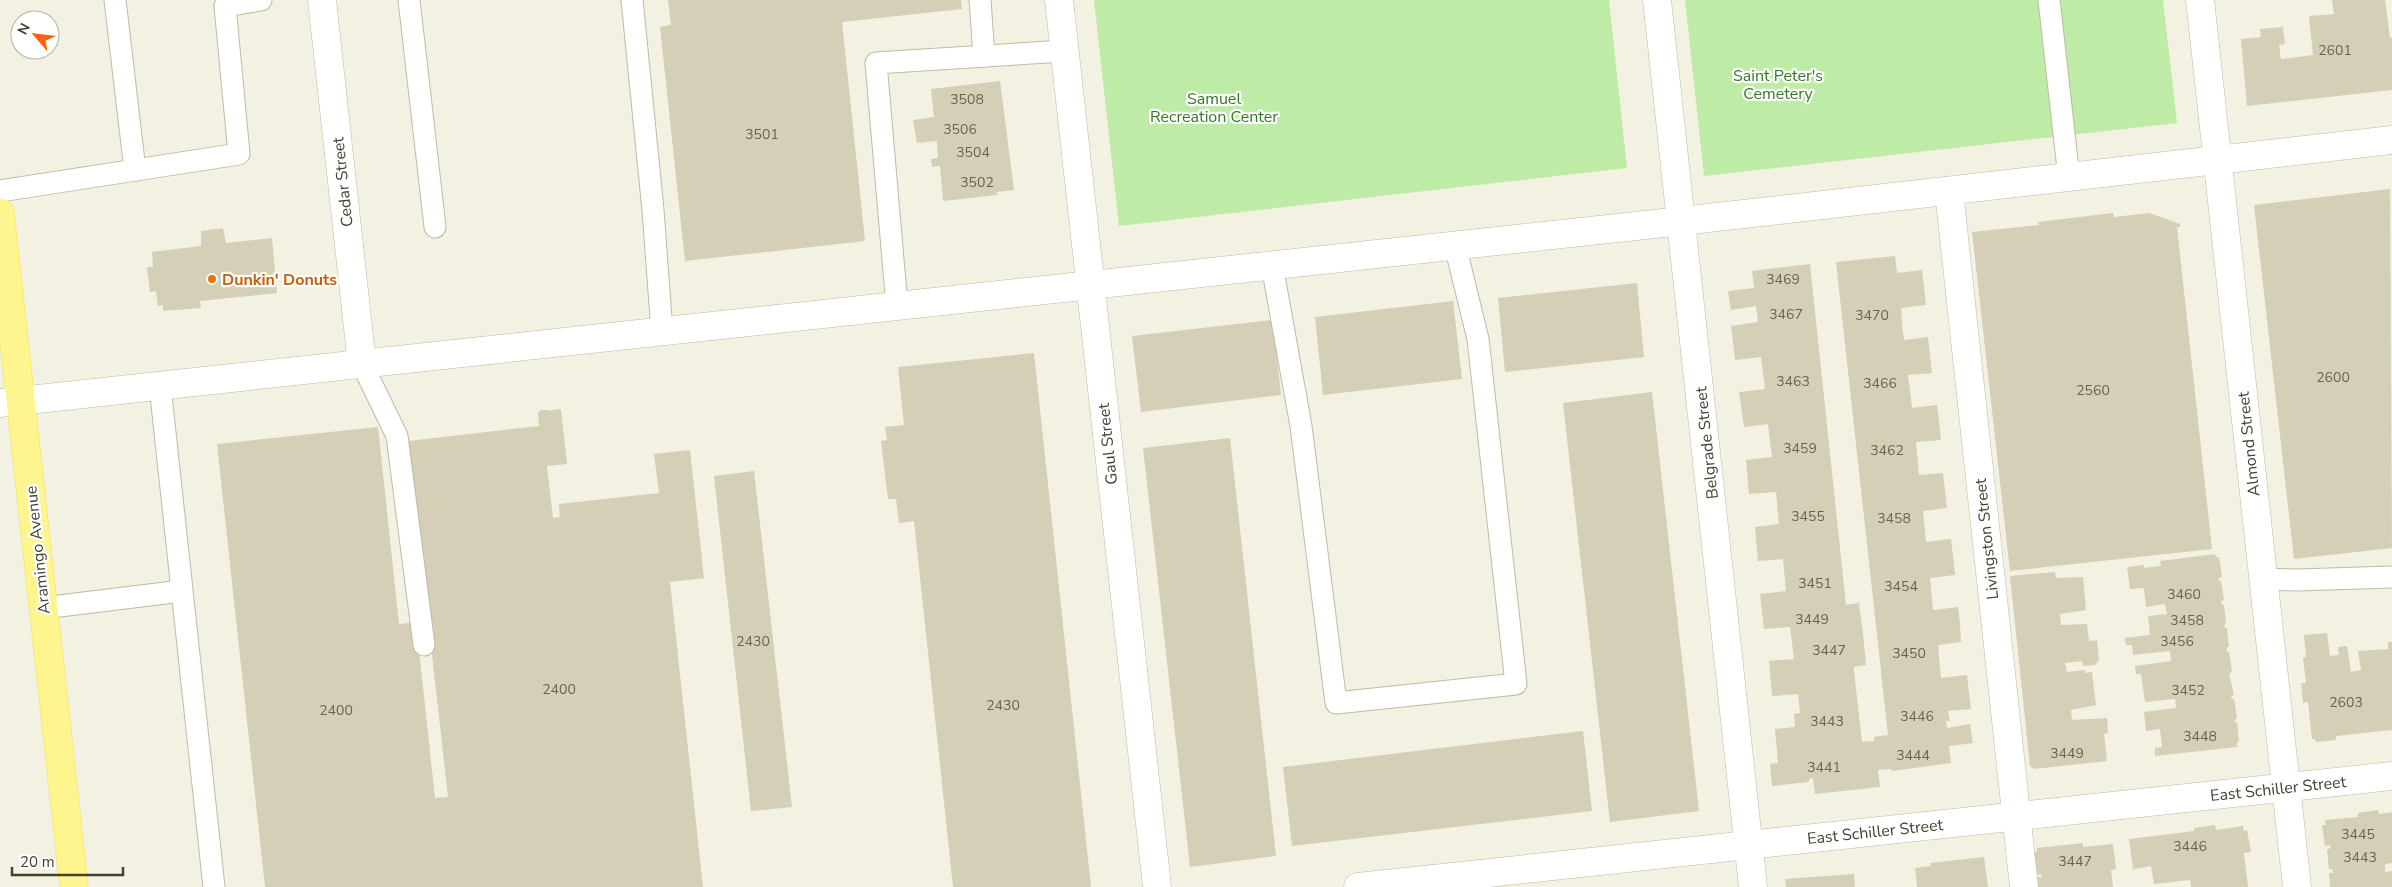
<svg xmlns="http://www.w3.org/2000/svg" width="2392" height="887" font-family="'Nunito Sans',sans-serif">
<rect width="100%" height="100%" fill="#f3f1e1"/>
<!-- green -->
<g fill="#beeba5">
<path d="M1094 0H1609L1627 168 1119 226Z"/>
<path d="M1685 0H2163L2177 123 1704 176Z"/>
</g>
<!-- building -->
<g fill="#d4cfb6">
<path d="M668 0H961L962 9 842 22 865 241 685 261 660 27 671 25Z"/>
<path d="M2332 0H2385L2390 38H2392V90L2247 106 2241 39 2261 37 2260 29 2283 27 2285 44 2279 45 2281 59 2313 55 2309 16 2334 14Z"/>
<path d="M1000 81 1014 190 997 192V195L943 201 940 166 932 167 931 159 938 158 937 141 917 143 913 120 934 117 931 89Z"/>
<path d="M2390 189 2392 548 2294 559 2254 205Z"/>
<path d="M2113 213 2114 217 2149 213 2180 224V227H2177L2212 549 2010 571 1972 232 2039 225 2038 222Z"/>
<path d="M223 228 226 243 272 238 277 293 200 301 201 308 163 311V305L158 306 156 291 150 292 147 267H153L152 252 201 246V231Z"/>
<path d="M1895 256 1897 273 1922 270 1926 305 1901 308 1902 323 1904 340 1928 337 1932 373 1908 375 1912 408 1937 405 1939 421 1941 440 1916 442 1919 475 1943 473 1947 508 1923 511 1926 542 1951 539 1953 556 1955 575 1930 578 1933 610 1958 607 1960 624 1961 642 1938 645 1941 678 1967 675 1969 693 1971 709 1948 711 1950 721H1946L1947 728 1970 724 1973 743 1949 746 1951 763 1892 771 1891 769 1878 770 1880 787 1815 794 1813 778 1809 779V782L1772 786 1770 764 1778 763 1775 729 1795 727 1794 714 1800 713 1798 694 1772 696 1769 661 1794 659 1790 627 1764 629 1760 594 1786 591 1783 559 1758 561 1755 527 1779 524 1776 492 1749 494 1746 460 1772 457 1768 424 1744 427 1739 392 1765 389 1761 357 1735 360 1731 326 1758 322 1756 306 1731 310 1728 291 1754 288 1752 271 1810 264 1846 605 1859 603 1863 634 1866 665 1854 667V671L1862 742 1874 741V737L1888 735 1836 262Z"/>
<path d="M1637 283 1644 357 1505 372 1498 298Z"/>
<path d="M1453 301 1462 379 1323 395 1315 317Z"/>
<path d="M1273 320 1281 395 1141 412 1132 336Z"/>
<path d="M1034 353 1091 887H953L914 521 899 523 896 499H888L881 441 887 440 885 427 904 425 898 367Z"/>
<path d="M1652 392 1699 811 1610 822 1563 403Z"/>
<path d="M559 409 561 410 567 464 547 466 553 518 560 517 559 504 659 493 654 454 690 450 704 578 670 582 703 887H265L217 444 378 427 399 624 416 622 435 798 448 797 408 441 539 426 538 413 541 410H549V411Z"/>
<path d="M1230 438 1276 856 1190 867 1143 448Z"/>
<path d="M754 471 792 807 753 811H751L714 476Z"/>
<path d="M2215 554 2216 557H2219L2222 577 2219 578V581H2221L2224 600 2221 601 2222 605H2224L2226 623 2224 626 2227 629 2229 647H2227V652H2229L2232 671 2229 674 2234 695 2231 696 2232 699H2234L2237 718 2234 721 2237 723 2239 742H2237V747L2155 756V748L2162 747 2160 729 2146 731 2144 712 2176 708 2175 699 2145 702 2141 674H2136L2135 666 2171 661 2170 651 2133 655 2132 645H2126L2125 638 2150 635 2148 616 2167 614 2165 604 2146 607 2144 588 2130 589 2127 567 2144 565V568L2161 566 2160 561Z"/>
<path d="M2055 572 2056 578 2083 577 2086 610 2060 614 2061 625 2087 624 2089 641 2097 640 2099 660 2095 665 2083 666 2082 661 2065 663 2067 672 2085 670V673L2092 672 2096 705 2071 710 2072 720 2107 718 2108 733 2104 734 2107 761 2034 769 2030 766 2010 576Z"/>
<path d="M2327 633 2330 656 2339 655 2338 647 2347 646 2351 672 2361 670 2358 651 2388 649V642H2392V730L2336 736V740L2316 742 2315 739H2312L2308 702 2303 703 2301 683H2306L2303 658 2306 657 2304 635Z"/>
<path d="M1583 731 1592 811 1292 846 1283 767Z"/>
<path d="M2378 810 2379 814 2392 812V863L2385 864V872L2392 871V887H2330L2329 873H2333L2332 869H2329L2327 850 2330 848V845L2325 846 2322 825H2326L2325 820 2358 817V813Z"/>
<path d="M2215 825 2216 830 2243 826 2244 831 2247 830 2251 852 2244 853 2248 887H2191L2190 880 2154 884 2151 866 2133 869 2129 839 2194 831V828Z"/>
<path d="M2083 843V847L2113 844 2116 869 2111 870 2113 887H2037L2036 877H2042L2041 874 2036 875 2034 852H2037V848Z"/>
<path d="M1984 857 1988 887H1917L1915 868 1931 866 1930 863Z"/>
<path d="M1854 874 1855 887H1786L1785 879Z"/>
</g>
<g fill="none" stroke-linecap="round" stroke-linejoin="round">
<defs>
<g id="service">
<path d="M115 0 135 170"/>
<path d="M409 0 435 227"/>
<path d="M632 0 653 210 662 332"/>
<path d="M980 0 984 56"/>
<path d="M2049 0 2069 178"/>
<path d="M0 191 239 154 225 6 261 0"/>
<path d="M1272 265 1301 426 1336 703 1516 684 1478 339 1455 245"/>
<path d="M897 306 876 63 1064 51"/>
<path d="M362 364 397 436 424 645"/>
<path d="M160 386 214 887"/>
<path d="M2263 579 2297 580 2392 577"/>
<path d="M43 608 182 591"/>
</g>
<g id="minor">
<path d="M322 0 362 364"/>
<path d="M1059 0 1157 887"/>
<path d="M1657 0 1753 887"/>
<path d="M2200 0 2297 887"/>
<path d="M1949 191 2024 887"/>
<path d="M0 403 1682 221 2392 140"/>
<path d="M1358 887 2392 776"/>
</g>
<path id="primary" d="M0 213 74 887"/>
</defs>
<!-- service casing -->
<use href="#service" stroke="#bebba4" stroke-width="23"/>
<!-- minor casing -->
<use href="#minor" stroke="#bebba4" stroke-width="29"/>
<!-- primary casing -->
<use href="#primary" stroke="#eedf54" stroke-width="29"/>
<!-- service -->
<use href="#service" stroke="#fff" stroke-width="21"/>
<!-- minor -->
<use href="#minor" stroke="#fff" stroke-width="28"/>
<!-- primary -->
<use href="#primary" stroke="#fff58e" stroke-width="28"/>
</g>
<!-- markers -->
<circle fill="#e8710a" stroke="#fff" stroke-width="2" cx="212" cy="279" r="5"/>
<g text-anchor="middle" stroke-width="4.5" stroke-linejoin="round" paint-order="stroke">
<!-- number labels -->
<g font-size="14" fill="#686453">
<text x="2335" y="55">2601</text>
<text x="967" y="104">3508</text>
<text x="960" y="134">3506</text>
<text x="762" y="139">3501</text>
<text x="973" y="157">3504</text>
<text x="977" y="187">3502</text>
<text x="1783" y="284">3469</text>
<text x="1786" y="319">3467</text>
<text x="1872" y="320">3470</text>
<text x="2333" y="382">2600</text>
<text x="1793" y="386">3463</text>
<text x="1880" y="388">3466</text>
<text x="2093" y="395">2560</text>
<text x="1800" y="453">3459</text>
<text x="1887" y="455">3462</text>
<text x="1808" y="521">3455</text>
<text x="1894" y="523">3458</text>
<text x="1815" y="588">3451</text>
<text x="1901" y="591">3454</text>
<text x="2184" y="599">3460</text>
<text x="1812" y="624">3449</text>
<text x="2187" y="625">3458</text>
<text x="753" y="646">2430</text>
<text x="2177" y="646">3456</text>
<text x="1829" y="655">3447</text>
<text x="1909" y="658">3450</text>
<text x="559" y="694">2400</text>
<text x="2188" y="695">3452</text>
<text x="2346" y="707">2603</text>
<text x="1003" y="710">2430</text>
<text x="336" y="715">2400</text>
<text x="1917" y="721">3446</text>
<text x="1827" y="726">3443</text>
<text x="2200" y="741">3448</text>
<text x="2067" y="758">3449</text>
<text x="1913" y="760">3444</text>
<text x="1824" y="772">3441</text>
<text x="2358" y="839">3445</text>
<text x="2190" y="851">3446</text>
<text x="2360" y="862">3443</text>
<text x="2075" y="866">3447</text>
</g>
<!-- park labels -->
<g font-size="16" fill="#317a21" stroke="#fff">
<text x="1778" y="81">Saint Peter's<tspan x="1778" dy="18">Cemetery</tspan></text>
<text x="1214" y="104">Samuel<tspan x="1214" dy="18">Recreation Center</tspan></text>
</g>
<!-- street labels -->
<g font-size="16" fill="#444132" stroke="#fff">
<text transform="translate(342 182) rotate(-96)" y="6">Cedar Street</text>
<text transform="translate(1706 443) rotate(-96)" y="6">Belgrade Street</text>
<text transform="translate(1107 444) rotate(-96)" y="6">Gaul Street</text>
<text transform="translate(2248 444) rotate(-96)" y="6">Almond Street</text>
<text transform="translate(1986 539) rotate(-96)" y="6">Livingston Street</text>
<text transform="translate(37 550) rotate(-96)" y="6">Aramingo Avenue</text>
<text transform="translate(2278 788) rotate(-6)" y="6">East Schiller Street</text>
<text transform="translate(1875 831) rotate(-6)" y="6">East Schiller Street</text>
</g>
<!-- food labels -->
<g font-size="16" font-weight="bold" fill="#c56008" stroke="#fff" text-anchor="start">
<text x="222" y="285">Dunkin' Donuts</text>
</g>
</g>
<!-- north arrow -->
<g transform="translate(35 35) rotate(298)"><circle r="24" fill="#ffffff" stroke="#b4b3ad"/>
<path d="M0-4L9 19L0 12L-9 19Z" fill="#ff610c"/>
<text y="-8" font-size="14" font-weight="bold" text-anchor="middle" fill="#444132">N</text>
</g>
<!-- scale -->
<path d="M12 867v8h111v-8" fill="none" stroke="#444132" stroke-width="2.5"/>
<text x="20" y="867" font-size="15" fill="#444132" stroke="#ffffff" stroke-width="4" paint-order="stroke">20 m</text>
</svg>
